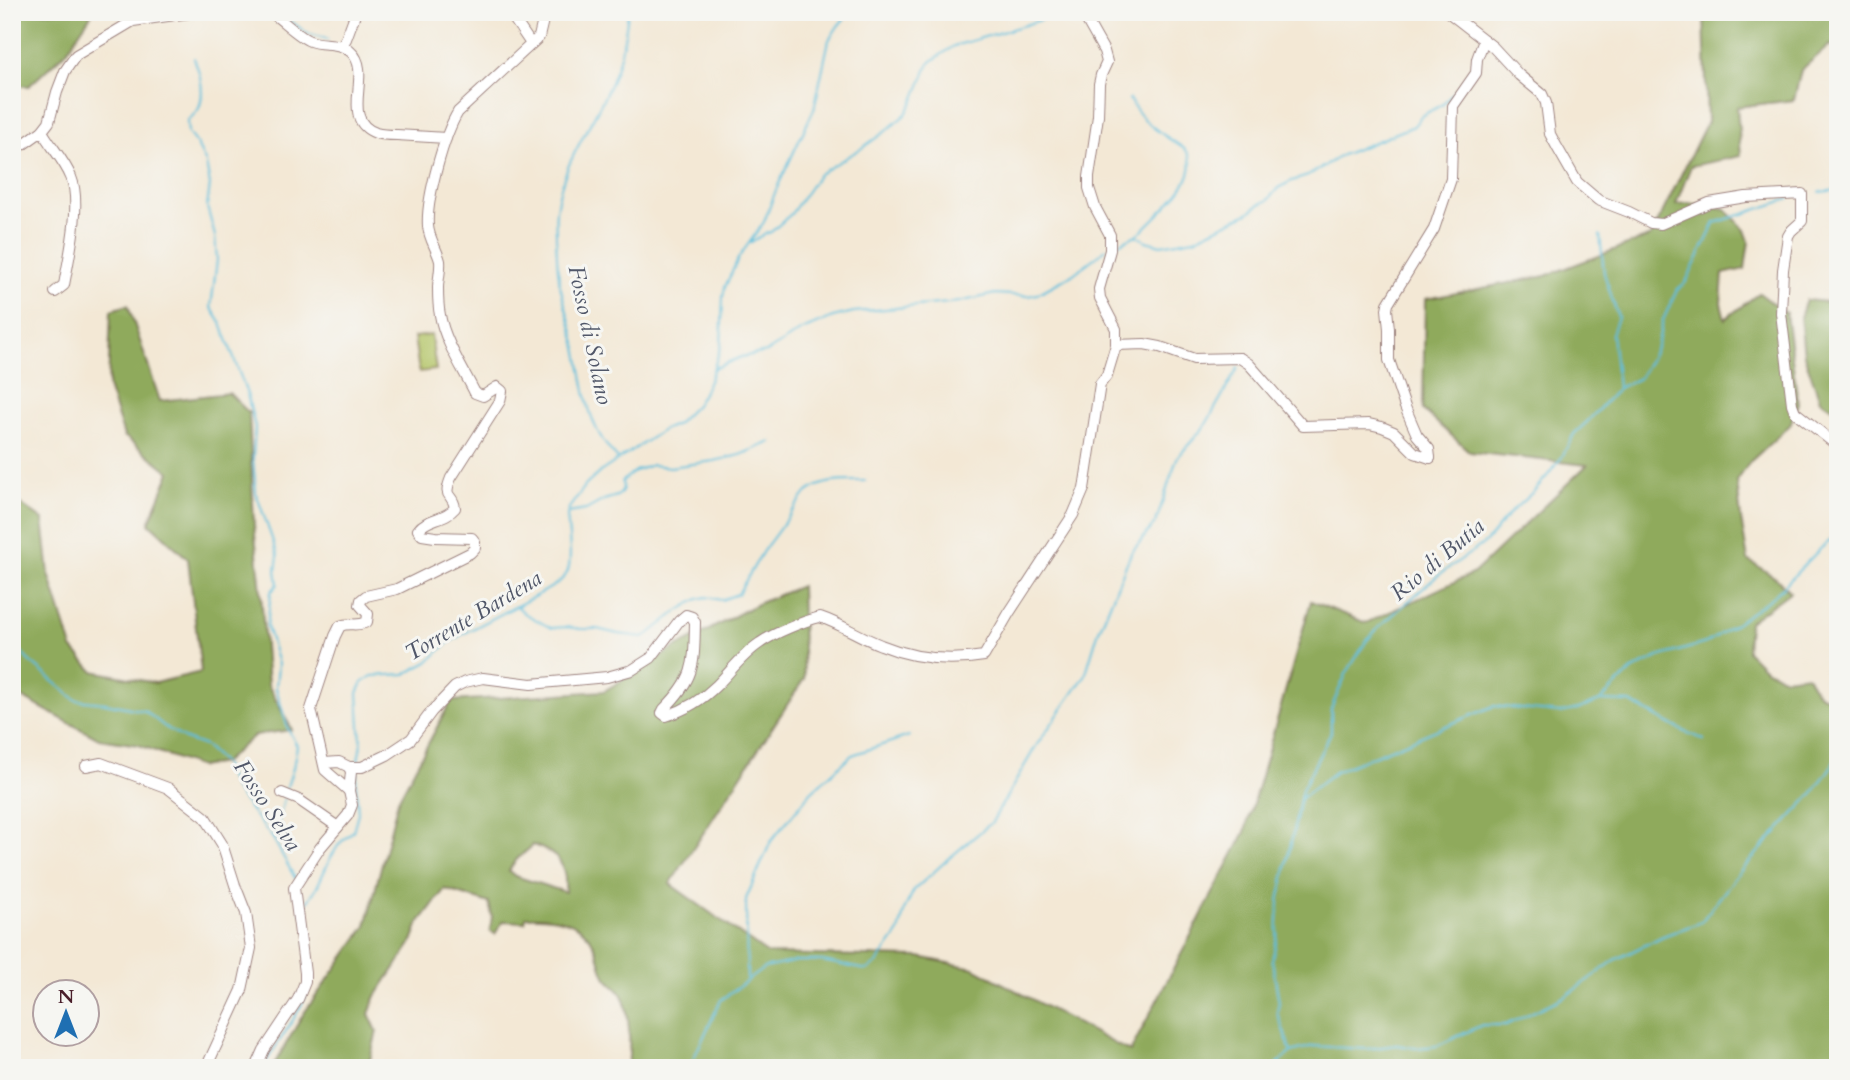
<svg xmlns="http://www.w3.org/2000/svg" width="1850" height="1080" font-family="Cardo,serif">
<rect width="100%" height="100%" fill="#f6f6f2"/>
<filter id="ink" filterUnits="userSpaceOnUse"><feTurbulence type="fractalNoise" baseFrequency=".0143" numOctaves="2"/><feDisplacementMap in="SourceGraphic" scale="14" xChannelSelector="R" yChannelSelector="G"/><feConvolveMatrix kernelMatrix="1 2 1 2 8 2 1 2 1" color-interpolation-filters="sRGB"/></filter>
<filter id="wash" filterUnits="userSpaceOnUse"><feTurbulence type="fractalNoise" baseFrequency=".00686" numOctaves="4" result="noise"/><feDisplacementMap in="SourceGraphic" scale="28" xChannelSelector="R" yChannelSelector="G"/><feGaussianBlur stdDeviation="1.57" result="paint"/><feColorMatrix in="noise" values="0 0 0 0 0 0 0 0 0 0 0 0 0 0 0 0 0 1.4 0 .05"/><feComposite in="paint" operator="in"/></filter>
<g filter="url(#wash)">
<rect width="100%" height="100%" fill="#f3e8d5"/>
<!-- green -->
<path fill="#b4c568" stroke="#7f724a" stroke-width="2" d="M431 335 436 370 419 372 414 337Z"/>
<!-- forest -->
<g fill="#8faa5c" stroke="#6c6444" stroke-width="2" fill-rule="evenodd">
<path d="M12 12H93L66 52 29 86H12Z"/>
<path d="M1704 12H1838V47L1830 45 1801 70 1794 100 1737 107 1741 156 1691 166 1676 204 1688 203 1726 209 1745 230 1749 241 1745 269 1723 274 1721 303 1725 319 1759 293 1786 313 1798 403 1790 425 1750 462 1737 481 1741 519 1748 560 1776 578 1790 592 1749 622 1747 651 1765 669 1785 678 1807 675C1816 694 1817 696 1838 700V1068H628C630 1050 631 1007 620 992 615 986 608 982 605 976 600 966 599 954 594 945 582 920 551 916 526 917L525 922 503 921 495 934 490 931 492 916 489 903 445 889 419 923 411 944 376 996 369 1014 377 1031 368 1068H272L304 1013 366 926 398 800 451 701 604 691 675 648 757 604 801 586 804 679 670 884 768 954 919 957 974 968 1130 1052 1245 832 1311 601 1366 623 1474 573 1587 465 1470 452 1423 410 1425 299 1545 276 1651 236 1707 122ZM533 845C559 854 567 864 565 892L515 876 509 871C515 858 523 855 533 845Z"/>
<path d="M1806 300 1838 303V412L1820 400 1804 355 1800 317Z"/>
<path d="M128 305 160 401 229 393 249 413 254 525 260 581 268 685 292 730 255 735 223 763 200 767 139 745 99 739 12 692V498L43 520 49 574 72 648 93 671 155 683 201 672 188 559 149 523 170 472 124 436 108 387 111 310Z"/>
</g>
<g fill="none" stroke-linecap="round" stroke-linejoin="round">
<!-- stream -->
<g stroke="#5ebfdd" stroke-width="2">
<path d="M281 14 307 33 328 39"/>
<path d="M194 58C200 73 205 93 199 108 197 113 191 117 187 121L188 133 197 145 206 163 210 185 207 207 215 236 217 260 211 307 221 323 247 394 255 427 253 458 256 493 278 556 276 570 278 584 271 592 267 626 278 664 276 688 288 729 297 746 293 768 286 790"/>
<path d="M1820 192 1838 190"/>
<path d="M1600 235 1604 273 1618 317 1612 334 1618 387"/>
<path d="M1137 236 1146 241 1161 245 1194 239 1248 213 1260 204 1268 200 1278 188 1292 181 1308 176 1342 155 1414 126 1421 116 1443 104 1456 90"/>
<path d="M750 243 764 234 771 232 791 214 819 174 862 148 886 131 906 114 915 98 929 63 954 46 1025 25 1054 15 1069 13"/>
<path d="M1114 246 1136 235 1142 231C1158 213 1206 177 1186 150 1159 131 1147 128 1129 99"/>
<path d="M715 368 741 357 767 352 800 331 833 317 854 312 959 302 995 294 1028 296 1037 294 1072 275 1106 249"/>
<path d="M618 459C586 427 586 393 578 352 573 329 565 308 560 285 557 269 557 253 556 237 556 229 555 219 556 211 562 163 589 131 608 89 620 64 625 39 628 12"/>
<path d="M568 513 586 510 604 500 617 496 621 493 623 489 622 481 635 471 652 465 670 467 714 461 740 455 771 442"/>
<path d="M517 606 524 613 551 628 568 627 580 629H597L618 634 643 637 649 634 678 611 698 599 706 597 721 600 738 594 763 551 806 493C823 479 845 481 865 481"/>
<path d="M12 630 14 642 27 659 76 700 105 703 145 711 165 727 185 739 205 746 223 763 234 789 274 840 295 878"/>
<path d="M1602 701 1630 702 1679 729 1704 740"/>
<path d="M358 761 361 744 358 693 363 682 372 676 405 674 428 662 447 644 463 634 545 591C552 587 563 581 567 573 573 561 568 529 567 515L569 508 586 485 600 472 663 430 677 424 696 405 702 395 710 379 721 346 723 297 725 287 739 257 764 222 776 190 814 109 829 40 838 26 850 12"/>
<path d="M1301 798 1335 772 1494 706 1560 713 1579 709 1600 701 1631 671 1658 657 1706 643 1737 623 1776 594 1819 550 1838 534"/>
<path d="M274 840 284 799"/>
<path d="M301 912 317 887 330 859 339 844 353 831 358 813 356 785 357 771"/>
<path d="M747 978 746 899 771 841 811 792 852 755 909 736"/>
<path d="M1291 1052 1277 1012 1279 1002 1272 960 1277 938 1279 901 1302 790 1331 732V709L1346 674 1367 640 1379 627 1436 577 1486 542 1511 512 1534 491 1548 475 1562 457 1574 434 1588 421 1618 388 1639 378 1649 362 1657 346 1663 320 1677 290 1686 282 1715 223 1789 199"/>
<path d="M263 1068C275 1044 303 1012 308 986"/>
<path d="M689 1068 721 1000 764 968 797 961H822L867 970 877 963 899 932 905 908 914 890 947 860 992 822 1036 746 1085 676 1098 633 1131 553 1156 522 1177 458 1205 426 1238 368"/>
<path d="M1273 1068 1291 1052 1313 1046 1366 1049 1397 1045 1416 1048 1437 1046 1482 1025H1506L1566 996 1615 960 1663 936 1701 922 1738 874 1812 794 1838 757"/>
</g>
</g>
</g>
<g filter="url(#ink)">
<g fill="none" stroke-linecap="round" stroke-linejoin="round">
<defs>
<g id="minor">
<path d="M271 12C281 19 300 38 310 41 323 46 340 41 351 52 374 72 338 119 376 133 382 135 391 135 397 135 413 136 430 137 446 138"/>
<path d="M508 12 510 13 531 44"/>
<path d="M1212 12 1226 14"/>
<path d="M1448 12 1493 47 1519 75 1542 94 1546 103 1550 134 1557 147 1577 182 1598 200 1629 212 1651 223 1661 224 1709 203 1746 197 1802 194V221L1791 231 1788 236 1783 270 1781 313 1792 404 1795 412 1838 446"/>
<path d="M341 46 346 39 356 12"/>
<path d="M42 131C51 147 64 160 71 177 82 203 69 257 64 285L55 292"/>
<path d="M12 146 18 148 42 131 49 122 57 92 65 71 76 55 133 21 196 12"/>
<path d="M1116 345 1144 344 1160 347 1194 359 1240 358 1249 364 1303 426 1369 424 1382 427 1394 432 1415 453 1430 458"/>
<path d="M1430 458 1429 449 1417 435 1405 407 1389 360V329L1387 309 1388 304 1434 229 1451 179 1453 106 1476 73 1477 59 1484 40"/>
<path d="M324 763 339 762 349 767H362L387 755 411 739 432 711 455 687 465 682 483 678 531 684 607 677 632 670 651 658 679 621 686 615 692 617 695 622C694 664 696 677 664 709L662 713 666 716C685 710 703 699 717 685 731 671 743 654 760 643 774 633 804 621 820 617 841 624 860 637 881 645 915 659 948 662 984 656L1009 613 1073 515 1084 489 1100 384 1107 375 1116 345V329L1100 298 1099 289 1110 250V235L1095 207 1089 188V177L1098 116 1099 84 1101 75 1107 62 1104 51 1086 19 1085 12"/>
<path d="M86 766 101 763 168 788 205 817 222 844 235 885 246 913 251 948 242 990 206 1068"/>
<path d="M349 791 325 770 311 709 335 636 340 626C350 622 357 627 367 622L368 614 360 605 361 600 366 596 397 589 470 553 475 548V542L472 538 435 537 422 535 418 530C427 518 445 520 455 508 453 492 442 500 451 478L500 401 502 391 497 387 483 396 475 393C463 369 444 340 440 315 438 306 438 296 438 288 438 279 441 270 440 261 437 249 429 239 428 226 426 199 444 135 458 112L539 37 543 20 541 12"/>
<path d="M282 793 299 800 338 827"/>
<path d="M256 1068 264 1050 298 999 305 982V973L294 888 320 848 348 815 352 805 349 791 351 772 349 767"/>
</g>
</defs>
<!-- minor casing -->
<use href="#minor" stroke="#9e8480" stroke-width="12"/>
<!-- minor -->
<use href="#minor" stroke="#fff" stroke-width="10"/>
</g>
</g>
<g text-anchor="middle" stroke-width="6" stroke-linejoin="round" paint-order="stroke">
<!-- water labels -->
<g font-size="23" font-style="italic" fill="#515769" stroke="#f6f6f2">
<text transform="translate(591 335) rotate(78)" y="8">Fosso di Solano</text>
<text transform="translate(1437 559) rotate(-40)" y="8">Rio di Butia</text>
<text transform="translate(473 615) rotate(-31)" y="8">Torrente Bardena</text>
<text transform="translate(268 805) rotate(57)" y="8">Fosso Selva</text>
</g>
</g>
<!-- margin -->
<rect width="1850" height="1080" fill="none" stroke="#f6f6f2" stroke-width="42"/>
<!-- north arrow -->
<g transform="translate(66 1013)"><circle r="33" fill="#f6f6f2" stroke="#b1a0a2" stroke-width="2"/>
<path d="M0-5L12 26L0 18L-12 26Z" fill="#1f6fb2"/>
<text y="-10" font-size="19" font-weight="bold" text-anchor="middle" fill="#4a1f2b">N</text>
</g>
</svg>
